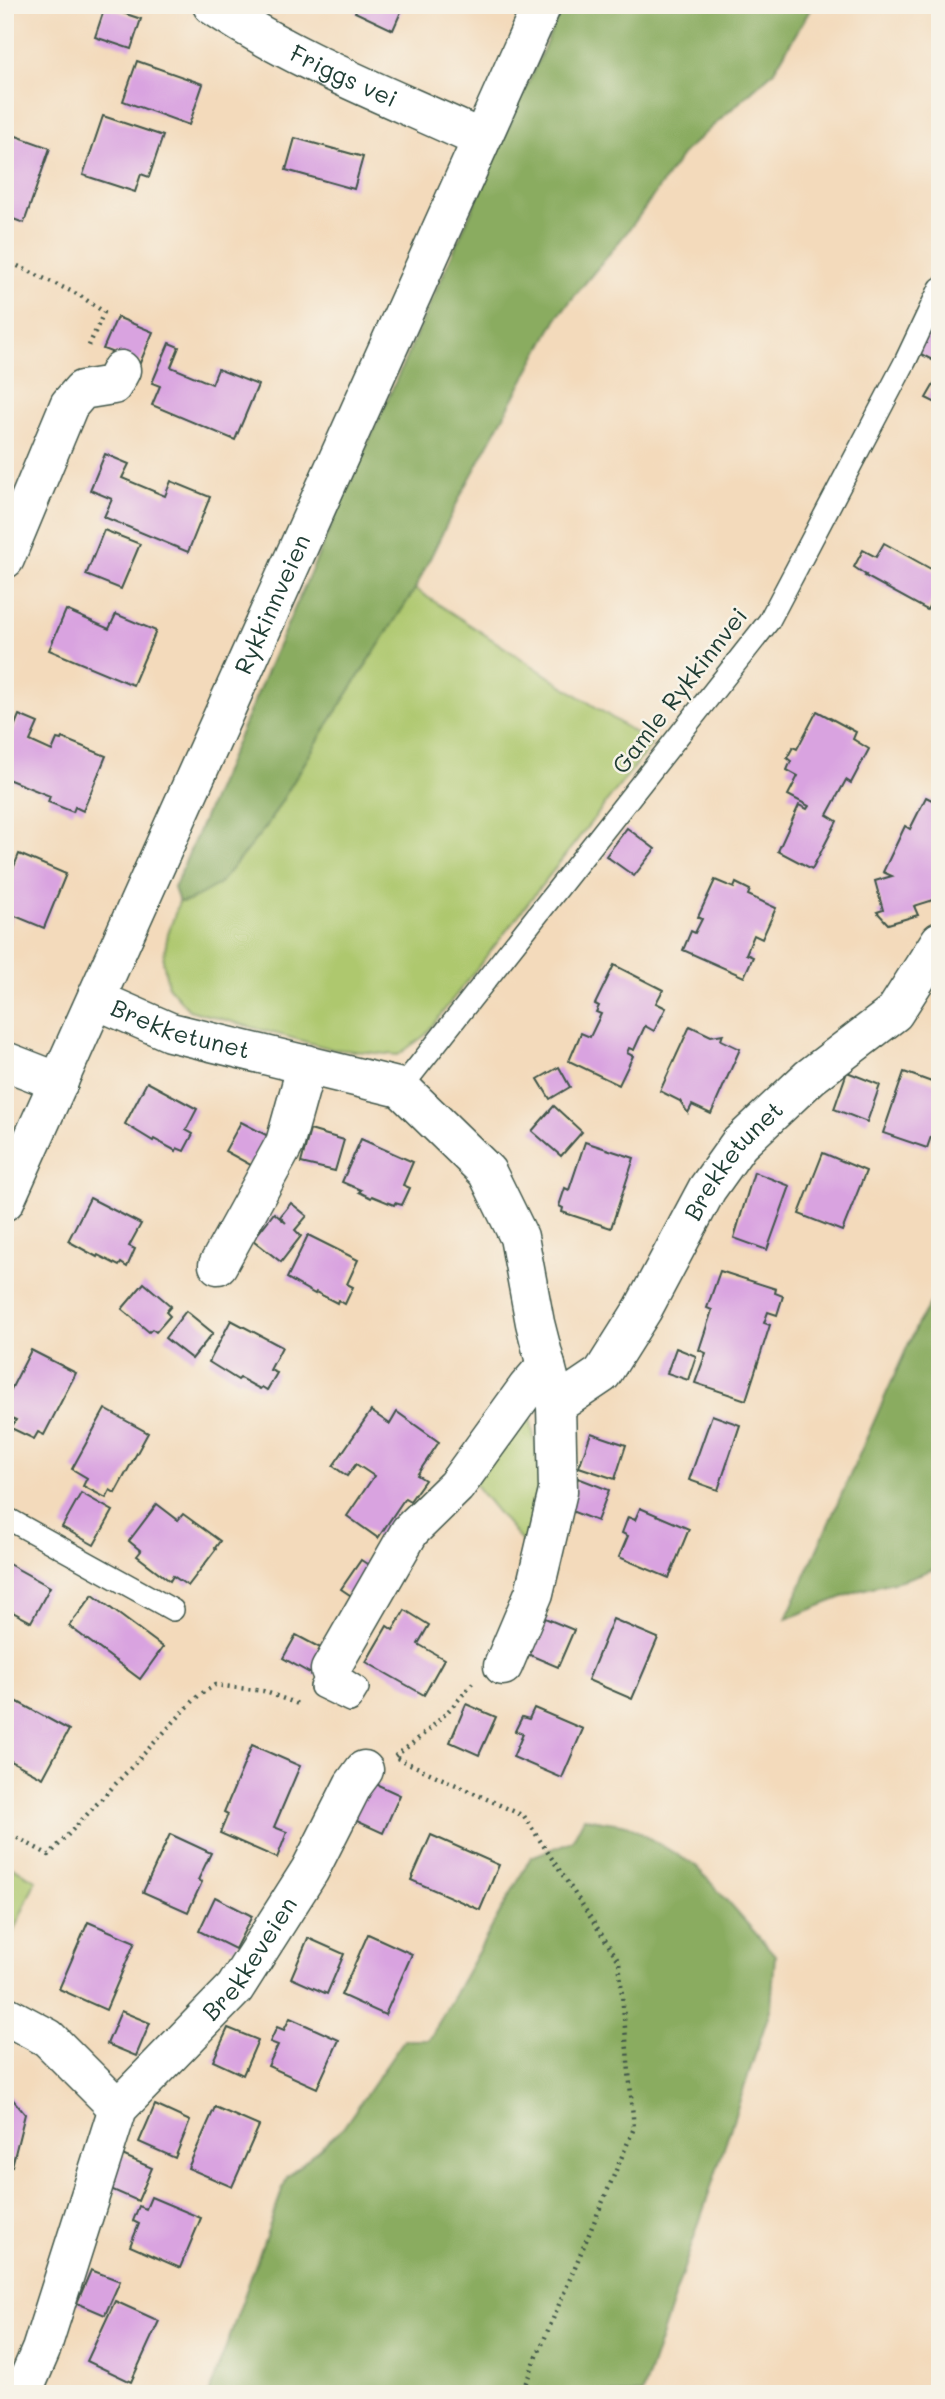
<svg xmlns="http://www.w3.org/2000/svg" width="945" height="2399" font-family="Mali,sans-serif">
<rect width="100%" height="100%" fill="#f7f3e8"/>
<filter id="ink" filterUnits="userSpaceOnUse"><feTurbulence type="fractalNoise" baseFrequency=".0143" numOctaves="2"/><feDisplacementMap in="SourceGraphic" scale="14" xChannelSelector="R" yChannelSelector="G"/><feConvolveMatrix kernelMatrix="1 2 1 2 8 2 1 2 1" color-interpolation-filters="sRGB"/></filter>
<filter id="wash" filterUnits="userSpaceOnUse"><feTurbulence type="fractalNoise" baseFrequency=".00686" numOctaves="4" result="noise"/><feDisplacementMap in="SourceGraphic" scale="28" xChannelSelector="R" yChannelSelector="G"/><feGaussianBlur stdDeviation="1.57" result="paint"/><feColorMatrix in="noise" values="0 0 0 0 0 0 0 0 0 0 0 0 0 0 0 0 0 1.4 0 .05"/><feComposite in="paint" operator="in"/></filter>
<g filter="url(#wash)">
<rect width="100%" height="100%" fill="#f3dabb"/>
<!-- green -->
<g fill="#aec86e" stroke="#668251" stroke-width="2">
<path d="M415 589 652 744 424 1036 398 1055 332 1049 189 1010 168 986 163 960 168 934 179 902 189 901 266 827 328 724Z"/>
<path d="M526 1399 543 1479 527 1548 471 1480Z"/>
<path d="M5 1863 36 1880 5 1951Z"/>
</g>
<!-- forest -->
<g fill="#8aac61" stroke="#54744a" stroke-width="2">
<path d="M563 5H813L773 72 685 151 632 226 558 316 461 495 415 589 328 724 266 827 219 884 189 901 179 902 174 888 273 657Z"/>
<path d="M940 1287V1561L937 1568 909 1578 861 1590 786 1619 917 1325Z"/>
<path d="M584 1818 627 1825 696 1866 775 1955 771 2007 642 2394H209L287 2177 343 2128 404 2040H429L531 1857 572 1841Z"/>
</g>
<g id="blocks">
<!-- building -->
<g fill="#d9a3e0">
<path d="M358 5H404L393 30 355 12Z"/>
<path d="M105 7 141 19 131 49 95 37Z"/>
<path d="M137 61 203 84 189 125 123 101Z"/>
<path d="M103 116 163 136 149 177 141 174 135 192 83 175Z"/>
<path d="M5 132 50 148 24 223 5 216Z"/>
<path d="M295 138 363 157 354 189 286 170Z"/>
<path d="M117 317 153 332 140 363 103 349Z"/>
<path d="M934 317 940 320V364L915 351Z"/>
<path d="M169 343 179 347 171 367 212 384 218 369 258 385 235 440 152 405 160 386 152 383Z"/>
<path d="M940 374V405L926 398Z"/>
<path d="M105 454 129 464 122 478 165 496 171 481 210 497 188 552 104 517 112 499 90 490Z"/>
<path d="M104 530 140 544 121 589 86 575Z"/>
<path d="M884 543 940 574V586L927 610 865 576 866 575 854 567 863 550 876 557Z"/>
<path d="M66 610 109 629 116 614 156 631 133 685 49 650Z"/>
<path d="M817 711 856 732 853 739 869 749 851 783 846 780 827 815 837 821 812 869 778 851 799 805 807 809 809 806 788 795 798 776 787 770 791 761 787 758 793 747 797 749Z"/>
<path d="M19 715 38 723 30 741 52 751 57 739 61 740 62 738 106 756 83 811 75 807 73 812 48 802 50 796 5 778V749Z"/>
<path d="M926 797 940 804V865L936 873 940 886V898L914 906 918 915 888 924 877 912 883 910 875 881 892 876 883 872 905 826 910 829Z"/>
<path d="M627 828 655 849 634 876 606 856Z"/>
<path d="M19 854 66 874 44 928 13 915 5 934V866L13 869Z"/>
<path d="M715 880 734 888 736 883 750 890 748 895 776 908 762 939 754 935 746 954 753 957 744 977 683 950 691 931 695 933 702 919 698 917Z"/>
<path d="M614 965 663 990 656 1003 666 1008 654 1031 645 1026 634 1050 629 1048 627 1053 633 1056 619 1085 569 1061 581 1033 590 1037 601 1014 596 1012 599 1006 595 1004Z"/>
<path d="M690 1026 711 1036 723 1034 721 1040 740 1049 711 1114 692 1105 688 1113 680 1101 660 1091Z"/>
<path d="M559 1067 570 1087 550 1099 538 1079Z"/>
<path d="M847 1072 880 1085 867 1122 834 1109Z"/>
<path d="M904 1072 940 1085V1111L927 1148 883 1133Z"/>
<path d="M147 1082 197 1109 186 1130 193 1134 184 1151 177 1148 176 1151 154 1139 153 1141 125 1124Z"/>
<path d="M554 1106 582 1132 561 1156 532 1131Z"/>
<path d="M241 1122 272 1138 256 1168 225 1151Z"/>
<path d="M310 1130 344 1140 335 1171 301 1163Z"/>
<path d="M361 1139 413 1162 403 1185 410 1188 402 1205 395 1203 394 1205 372 1196 371 1198 359 1192 361 1190 342 1182Z"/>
<path d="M585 1142 634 1158 611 1228 562 1212 563 1208 559 1206 565 1188 569 1190Z"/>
<path d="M823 1153 866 1171 842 1231 799 1214Z"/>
<path d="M754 1172 790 1186 767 1250 734 1238Z"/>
<path d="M90 1198 141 1224 129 1246 135 1249 127 1267 121 1263 119 1266 98 1255 97 1257 68 1241Z"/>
<path d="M291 1203 307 1216 295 1230 301 1236 281 1262 253 1240 274 1213 286 1223 280 1217Z"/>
<path d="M308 1235 358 1260 347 1284 353 1287 345 1304 338 1300 337 1303 316 1292 315 1294 287 1278Z"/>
<path d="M720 1271 776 1289 775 1293 783 1296 777 1315 768 1312 764 1323 770 1325 746 1400 695 1383 706 1353 699 1350 712 1310 707 1308Z"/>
<path d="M144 1283 171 1306 166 1312 170 1316 156 1332 152 1329 149 1332 122 1309Z"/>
<path d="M186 1311 213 1333 192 1359 165 1338Z"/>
<path d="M231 1320 282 1347 270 1370 277 1373 267 1390 262 1387 260 1389 240 1378 238 1380 209 1362Z"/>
<path d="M676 1348 696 1356 688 1380 667 1373Z"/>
<path d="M31 1350 76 1373 44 1435 38 1432 34 1439 11 1428 16 1420 5 1415V1401Z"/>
<path d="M105 1409 148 1433 115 1493 110 1490 106 1498 83 1486 87 1478 72 1469Z"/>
<path d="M371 1411 390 1424 397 1412 439 1442 417 1475 425 1480 410 1501 405 1498 378 1538 347 1516 374 1476 356 1464 347 1476 333 1466Z"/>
<path d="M712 1415 740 1425 718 1490 689 1480Z"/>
<path d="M591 1433 626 1445 615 1479 579 1467Z"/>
<path d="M578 1478 609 1490 597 1521 566 1509Z"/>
<path d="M81 1493 113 1511 94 1545 62 1527Z"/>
<path d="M157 1504 178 1520 183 1514 220 1541 215 1548 216 1549 188 1586 173 1576 170 1581 137 1556 141 1551 129 1541Z"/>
<path d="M640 1508 689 1529 669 1578 619 1557 628 1536 622 1533 628 1517 635 1520Z"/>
<path d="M361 1560 376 1570 356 1599 341 1589Z"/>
<path d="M5 1562 50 1587 31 1622 5 1608Z"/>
<path d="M93 1595 163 1647 140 1679 69 1626Z"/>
<path d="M405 1610 429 1625 418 1644 444 1659 424 1695 366 1662 387 1626 393 1630Z"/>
<path d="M540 1616 574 1630 558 1667 525 1653Z"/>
<path d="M613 1619 658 1638 632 1699 588 1680Z"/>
<path d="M296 1635 328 1652 315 1676 283 1658Z"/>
<path d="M5 1695 69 1730 43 1778 5 1758Z"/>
<path d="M466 1704 496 1717 479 1755 450 1742Z"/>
<path d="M534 1708 583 1729 562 1778 513 1757 523 1734 515 1731 522 1717 529 1719Z"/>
<path d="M252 1745 300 1766 274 1827 287 1832 277 1858 220 1833 228 1814 224 1812Z"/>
<path d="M365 1779 400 1795 383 1833 348 1817Z"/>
<path d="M170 1834 211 1853 198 1880 202 1882 188 1912 143 1892Z"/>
<path d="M431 1835 499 1865 480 1910 411 1880Z"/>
<path d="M215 1897 252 1916 235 1949 199 1931Z"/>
<path d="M88 1922 135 1942 106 2010 59 1989Z"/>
<path d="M368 1934 412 1954 385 2015 341 1995Z"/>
<path d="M308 1938 344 1954 327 1994 291 1978Z"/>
<path d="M121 2011 150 2023 136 2056 107 2044Z"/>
<path d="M290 2018 339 2040 317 2088 268 2066 278 2045 270 2042 277 2027 284 2030Z"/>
<path d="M228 2028 258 2040 243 2075 213 2061Z"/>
<path d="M5 2090 25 2114 12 2166 5 2164Z"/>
<path d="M155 2105 190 2121 175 2158 139 2142Z"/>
<path d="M215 2107 259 2126 232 2187 188 2168Z"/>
<path d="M120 2154 152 2168 138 2201 106 2187Z"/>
<path d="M151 2197 201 2218 180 2268 130 2246 139 2224 133 2221 139 2206 146 2209Z"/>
<path d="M91 2270 120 2281 105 2315 77 2303Z"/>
<path d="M115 2301 159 2321 131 2382 87 2361Z"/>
</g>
</g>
</g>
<g filter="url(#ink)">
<use href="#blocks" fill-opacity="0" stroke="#3f5548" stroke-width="2"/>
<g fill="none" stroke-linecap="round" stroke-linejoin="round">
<defs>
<g id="lane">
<path d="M401 1088 769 621 905 362 940 288"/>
<path d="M5 1517 173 1610"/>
<path d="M330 1670 358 1688 350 1701 321 1687Z"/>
</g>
<g id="street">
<path id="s1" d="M212 5C295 61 391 97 481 139"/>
<path d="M5 559 69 405 82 390 113 385 121 370"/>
<path id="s2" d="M97 1000 170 1032 401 1088 487 1172 519 1237 535 1323 556 1405 602 1374 643 1309 707 1189 739 1144 810 1077 894 1013 940 941"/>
<path d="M5 1061 59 1082"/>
<path d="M218 1265 285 1143 307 1064"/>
<path d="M503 1666 534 1593 558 1491 556 1405"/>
<path d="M330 1670 410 1531 456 1486 527 1388 546 1366"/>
<path d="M5 2015 48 2038 118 2108"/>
<path id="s3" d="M22 2394 41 2350 118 2108 235 1988 310 1870 353 1785 364 1770"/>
</g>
<g id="secondary">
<path id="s4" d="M5 1201 542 5"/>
</g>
</defs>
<!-- lane casing -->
<use href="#lane" stroke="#3f5548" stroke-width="24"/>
<!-- street casing -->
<use href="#street" stroke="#3f5548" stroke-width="41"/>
<!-- secondary casing -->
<use href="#secondary" stroke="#3f5548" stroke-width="41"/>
<!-- path -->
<g stroke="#3f5548" stroke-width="4.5" stroke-dasharray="2 5" stroke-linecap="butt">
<path d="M5 260 79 295 104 312 87 350"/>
<path d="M395 1756C425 1735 450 1712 472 1683"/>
<path d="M397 1758 524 1816 619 1961 634 2128 521 2394"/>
<path d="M5 1831 49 1855 198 1696 215 1685 263 1691 298 1704"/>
</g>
<!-- lane -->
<use href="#lane" stroke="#fff" stroke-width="21"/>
<!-- street -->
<use href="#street" stroke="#fff" stroke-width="38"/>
<!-- secondary -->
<use href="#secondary" stroke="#fff" stroke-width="38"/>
</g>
</g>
<g text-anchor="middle" stroke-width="5" stroke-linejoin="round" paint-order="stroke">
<!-- street labels -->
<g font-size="24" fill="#1f3d34" stroke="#f7f3e8">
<text dy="8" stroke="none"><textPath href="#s1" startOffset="150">Friggs vei</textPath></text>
<text dy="8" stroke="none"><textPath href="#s4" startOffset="654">Rykkinnveien</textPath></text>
<text transform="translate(680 691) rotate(-52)" y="8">Gamle Rykkinnvei</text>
<text dy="8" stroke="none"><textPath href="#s2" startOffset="89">Brekketunet</textPath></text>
<text dy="8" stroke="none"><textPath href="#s2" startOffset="989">Brekketunet</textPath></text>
<text dy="8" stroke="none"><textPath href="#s3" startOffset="502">Brekkeveien</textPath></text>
</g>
</g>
<!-- margin -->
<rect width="945" height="2399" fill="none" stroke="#f7f3e8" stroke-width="28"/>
</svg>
